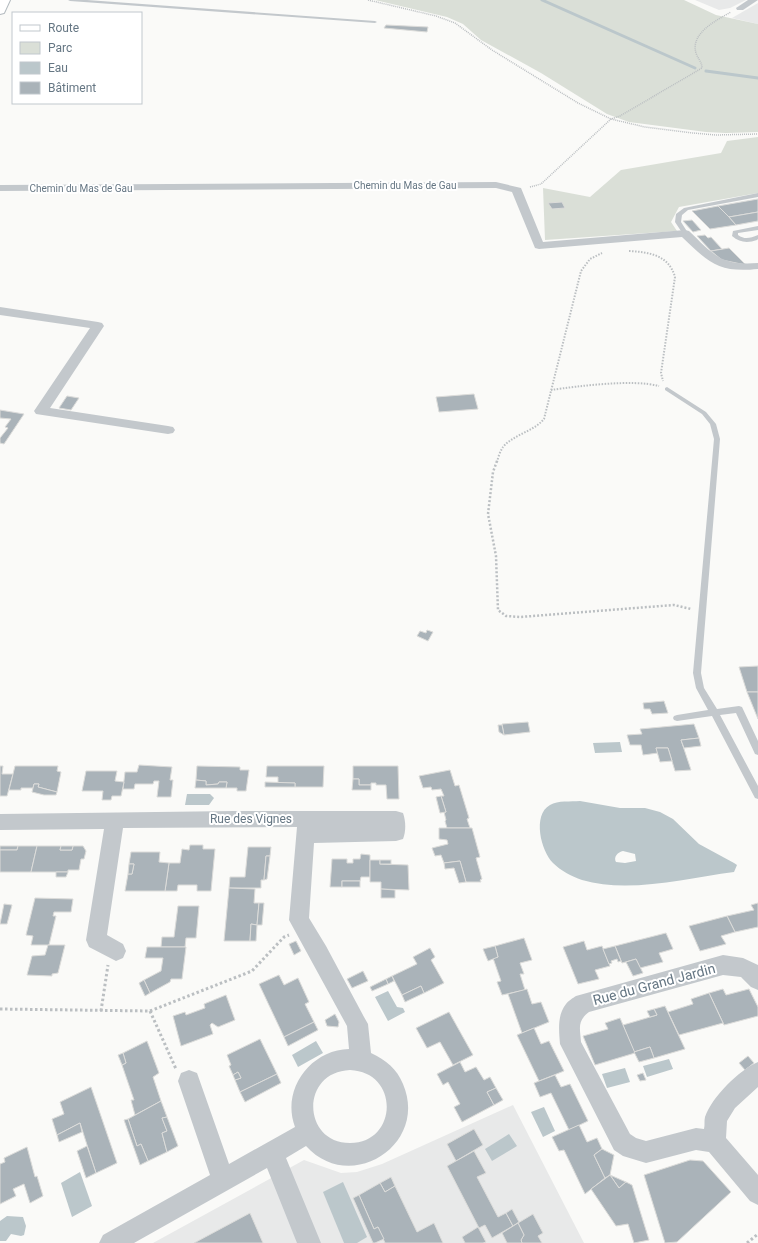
<svg xmlns="http://www.w3.org/2000/svg" width="758" height="1243" font-family="Roboto,sans-serif">
<rect width="100%" height="100%" fill="#fafaf8"/>
<!-- built -->
<g fill="#e8e9e9">
<path d="M695 0H746L730 8 719 10Z"/>
<path d="M758 3V24L732 18Z"/>
<path d="M513 1105 584 1243H153L304 1160 341 1173 357 1172 382 1164Z"/>
</g>
<!-- green -->
<g fill="#dadfd7">
<path d="M375 0H684L716 15 758 24V132L726 133 706 132 629 122 607 114 541 73 481 40 463 24 447 17Z"/>
<path d="M758 137V193L679 207 671 222 677 231 545 240 543 188 590 197 621 170 721 153 727 141Z"/>
</g>
<!-- water -->
<g fill="#bbc7cb" fill-rule="evenodd">
<path d="M620 742 622 752 595 753 593 743Z"/>
<path d="M187 794H210L214 798 209 805H185Z"/>
<path d="M580 801 620 808H645L660 812 673 819 699 844 734 863 737 865 734 872C686 878 629 894 582 880 571 876 561 871 553 863 541 851 532 815 550 805 558 800 571 802 580 801ZM623 851 635 854 636 861 625 863 616 862C613 857 618 852 623 851Z"/>
<path d="M388 991 397 1007 403 1008 405 1012 388 1021 375 997Z"/>
<path d="M316 1041 323 1053 298 1067 292 1055Z"/>
<path d="M669 1059 673 1069 647 1077 643 1066Z"/>
<path d="M625 1068 630 1082 607 1088 602 1074Z"/>
<path d="M544 1107 555 1131 543 1137 531 1112Z"/>
<path d="M509 1134 517 1146 492 1161 485 1149Z"/>
<path d="M80 1172 92 1206 72 1217 61 1183Z"/>
<path d="M343 1182 367 1237 357 1243H344L323 1192Z"/>
<path d="M7 1216 23 1217 26 1226 24 1235 21 1236 11 1234 6 1241H0V1221Z"/>
</g>
<g fill="none" stroke-linecap="round" stroke-linejoin="round">
<!-- stream -->
<g stroke="#bbc7cb" stroke-width="3">
<path d="M542 0 695 68"/>
<path d="M706 71 758 78"/>
</g>
</g>
<!-- building -->
<g fill="#aab3b9" stroke="#dcdcda">
<path d="M386 25 428 27 427 32 384 28Z"/>
<path d="M758 199V212L729 217 718 206Z"/>
<path d="M562 202 565 208 552 209 548 203Z"/>
<path d="M718 206 729 217 736 225 710 229 692 211Z"/>
<path d="M758 212V221L736 225 729 217Z"/>
<path d="M692 220 701 230 693 232 683 221Z"/>
<path d="M705 235 708 238 711 237 722 249 711 251 697 236Z"/>
<path d="M729 248 746 265 722 260 711 251Z"/>
<path d="M474 394 478 409 439 412 436 397Z"/>
<path d="M67 396 79 398 71 410 59 408Z"/>
<path d="M0 410 24 414 4 444 0 443V438L8 428 5 427 11 419 0 418Z"/>
<path d="M427 630 433 632 428 641 417 636 420 631 426 633Z"/>
<path d="M758 666V692H747L739 667Z"/>
<path d="M747 692H758V719Z"/>
<path d="M664 701 668 713 652 714 650 709H644L643 703Z"/>
<path d="M528 722 530 732 504 735 502 724Z"/>
<path d="M694 724 699 738 681 740 691 770 675 771 668 748H656L658 753 643 755 641 745H630L627 735 642 734 640 729Z"/>
<path d="M498 725H502L504 735 499 732Z"/>
<path d="M699 738 701 746 684 748 681 740Z"/>
<path d="M656 748H668L672 761 660 762Z"/>
<path d="M139 765 172 767 170 780H173L171 797H157L159 781H154L153 784H135L134 789H123L125 772H137Z"/>
<path d="M0 766H3L2 774H13L7 796H0Z"/>
<path d="M15 766H58L57 771 61 772 57 792 38 787 39 784H34L33 788H21V790H9Z"/>
<path d="M197 766 240 767V770H249L246 791H237V788H226L227 782H219L218 784 206 785V781L196 780Z"/>
<path d="M267 766H324L323 787H295V783H278V777H266Z"/>
<path d="M353 766H398L399 799H387L386 785H376V783H371V785H359V779H353Z"/>
<path d="M450 770 455 786 459 785 469 818 467 819 470 828H447L445 821 446 820 444 812H446L441 796H444L441 789 432 790 431 787 423 788 419 776Z"/>
<path d="M86 771H117L115 781 124 782 121 796H112L111 800H102L103 791H82Z"/>
<path d="M353 779H359V785H371V790H352Z"/>
<path d="M196 780 206 781V785L218 784 219 782H227L226 788H195Z"/>
<path d="M265 782 295 783V787H265Z"/>
<path d="M34 784H39L38 787 57 792 56 795H44L32 792Z"/>
<path d="M441 796 446 812 440 813 436 797Z"/>
<path d="M439 828H472L480 857 476 858 482 879 480 880 481 882H466L460 861 444 863 441 855 435 856 432 848 448 844 447 840 439 839Z"/>
<path d="M190 845H203V849H215L211 891H197V885H178L177 891H165L169 863H180L182 849 189 850Z"/>
<path d="M0 846H18L17 850H0Z"/>
<path d="M18 846H37L31 872H0V850H17Z"/>
<path d="M37 846H61L60 850H72L73 846H83L86 851 84 859H81L79 870H68V872H31Z"/>
<path d="M61 846H73L72 850H60Z"/>
<path d="M248 847H271L270 856H266L264 880H261V888H229L230 877H245Z"/>
<path d="M131 852H160L159 862 169 863 165 891H125L128 874H132L134 864H129Z"/>
<path d="M361 854 370 855V877H361L360 881H342V887H330L332 859H347V863H353V859H360Z"/>
<path d="M266 856H270L267 879 264 880Z"/>
<path d="M370 860H380V864L408 865 409 890 381 889V882H370Z"/>
<rect x="380" y="860" width="11" height="4"/>
<path d="M460 861 466 882 459 883 454 868 445 869 444 863Z"/>
<path d="M129 864H134L132 874H128Z"/>
<path d="M56 872H68L66 877H56Z"/>
<rect x="342" y="881" width="18" height="6"/>
<path d="M229 888 255 889 254 903H259L257 925 251 924 250 941H224Z"/>
<path d="M381 889 395 890V898H381Z"/>
<path d="M35 898 73 899 71 912H54L53 916H56L49 945H31L33 936 26 935Z"/>
<path d="M259 903H264L262 925H257Z"/>
<path d="M758 903V927L735 932 727 916 754 910 751 905Z"/>
<path d="M4 904 12 905 7 924H0Z"/>
<path d="M178 906H199L196 938H186L185 947H161L162 937H174Z"/>
<path d="M727 916 735 932 721 936 726 944 700 951 689 926Z"/>
<path d="M251 924 257 925 256 941H250Z"/>
<path d="M666 933 673 949 659 953 663 962 640 968 636 959 622 963 615 946Z"/>
<path d="M524 938 532 960 520 963 524 974H520L525 990 502 995 497 982 501 981 493 958 498 957 495 946Z"/>
<path d="M296 941 301 951 294 955 289 944Z"/>
<path d="M584 941 587 950 602 946 610 966 595 970 599 979 578 984 563 947Z"/>
<path d="M48 945H65L58 973 52 974V976L27 975 32 956 45 955Z"/>
<path d="M495 946 498 957 488 961 483 949Z"/>
<path d="M615 946 621 961 618 962 617 959 611 961 612 963 609 964 603 949Z"/>
<path d="M147 947H186L182 979H171L170 982 150 993 144 980 161 971 163 958H145Z"/>
<path d="M430 948 435 957 431 960 444 983 424 993 421 986 402 995 392 976 417 964 413 957Z"/>
<path d="M636 959 643 973 633 976 626 962Z"/>
<path d="M363 971 368 981 352 988 347 979Z"/>
<path d="M279 975 284 985 298 978 309 1002 305 1004 314 1022 284 1037 259 984Z"/>
<path d="M392 976 394 981 388 984 386 979Z"/>
<path d="M386 979 388 984 372 991 370 987Z"/>
<path d="M144 980 150 993 145 996 139 983Z"/>
<path d="M421 986 424 993 405 1002 402 995Z"/>
<path d="M527 989 532 1004 541 1002 549 1022 522 1033 508 994Z"/>
<path d="M723 989 726 995 749 989 758 1007V1016L724 1025 709 993Z"/>
<path d="M709 993 723 1023 679 1035 668 1012 693 1004 691 999Z"/>
<path d="M226 995 235 1020 218 1027 212 1023 210 1025 213 1034 181 1046 173 1016 185 1012 186 1015 205 1008 204 1004Z"/>
<path d="M665 1006 685 1049 654 1058 650 1047 634 1052 623 1025 657 1015 654 1009Z"/>
<path d="M654 1009 657 1015 650 1017 647 1011Z"/>
<path d="M449 1012 473 1055 453 1065 440 1042 427 1048 416 1028Z"/>
<path d="M335 1014 339 1022 338 1027 327 1026 325 1020Z"/>
<path d="M620 1018 635 1053 595 1065 583 1036 608 1029 605 1023Z"/>
<path d="M314 1022 318 1030 288 1046 284 1037Z"/>
<path d="M534 1028 541 1044 549 1041 564 1071 539 1081 517 1035Z"/>
<path d="M260 1039 277 1074 240 1092 235 1080 241 1078 238 1072 233 1075 229 1066 231 1065 227 1055Z"/>
<path d="M147 1041 159 1073 153 1077 161 1101 135 1115 131 1100H134L122 1065 126 1063 123 1053Z"/>
<path d="M650 1047 654 1058 639 1062 634 1052Z"/>
<path d="M123 1053 126 1063 122 1065 118 1055Z"/>
<path d="M748 1056 754 1063 745 1070 739 1063Z"/>
<path d="M460 1062 465 1072 476 1067 484 1080 490 1077 496 1088 487 1092 494 1105 462 1122 454 1107 460 1104 448 1082 443 1085 437 1074Z"/>
<path d="M238 1072 241 1078 235 1080 233 1075Z"/>
<path d="M643 1073 646 1080 640 1081 637 1075Z"/>
<path d="M277 1074 281 1083 245 1102 240 1092Z"/>
<path d="M555 1075 561 1087 570 1084 588 1121 569 1130 551 1093 540 1097 534 1083Z"/>
<path d="M91 1087 117 1163 96 1173 80 1123 57 1135 52 1119 64 1114 60 1102Z"/>
<path d="M496 1088 503 1100 494 1105 487 1092Z"/>
<path d="M161 1101 167 1117 162 1118 167 1131 162 1133 167 1152 148 1161 141 1144 137 1146 128 1119Z"/>
<path d="M167 1117 178 1146 167 1152 162 1133 167 1131 162 1118Z"/>
<path d="M128 1119 137 1146 141 1144 148 1161 140 1165 124 1120Z"/>
<path d="M80 1123 82 1132 59 1142 57 1135Z"/>
<path d="M579 1125 587 1142 597 1138 602 1149 594 1155 605 1178 585 1194 564 1150 559 1151 552 1137Z"/>
<path d="M474 1129 483 1145 456 1161 447 1144Z"/>
<path d="M87 1146 96 1173 86 1178 77 1151Z"/>
<path d="M27 1147 35 1177 37 1176 43 1196 30 1203 24 1184 13 1189 16 1196 0 1204V1164L5 1162 4 1158Z"/>
<path d="M602 1149 614 1155 610 1175 605 1178 594 1155Z"/>
<path d="M474 1151 486 1173 477 1177 498 1217 506 1213 513 1226 492 1238 485 1225 479 1228 447 1166Z"/>
<path d="M690 1160 703 1161 731 1192 677 1242 665 1243 644 1175Z"/>
<path d="M610 1175 626 1182 619 1188Z"/>
<path d="M610 1175 619 1188 626 1182 632 1185 649 1240 634 1243 628 1224 616 1226 591 1189Z"/>
<path d="M391 1177 395 1186 385 1192 380 1183Z"/>
<path d="M380 1183 385 1192 395 1186 417 1232 434 1223 443 1243H385L378 1227 374 1229 359 1195Z"/>
<path d="M359 1195 374 1229 378 1227 384 1239 375 1243H373L353 1198Z"/>
<path d="M512 1209 519 1222 513 1226 506 1213Z"/>
<path d="M250 1213 263 1243H194Z"/>
<path d="M533 1214 543 1233 538 1236 542 1243H522L521 1240 524 1235 518 1223Z"/>
<path d="M518 1223 524 1235 521 1240 522 1243H507L502 1233Z"/>
<path d="M478 1227 486 1242 483 1243H465L462 1237Z"/>
</g>
<g fill="none" stroke-linecap="round" stroke-linejoin="round">
<defs>
<path id="secondary" d="M0 0H10L4 13 0 14Z"/>
</defs>
<!-- secondary casing -->
<use href="#secondary" stroke="#b3babf" stroke-width="2"/>
<!-- path-far3 -->
<g stroke="#bbbfc2" stroke-width="1.5" stroke-dasharray="1 1" stroke-linecap="butt">
<path d="M368 0 436 16 455 23 492 50 578 103 611 119 645 127 693 133 716 135 758 134"/>
<path d="M530 187 541 184 611 119 620 116 702 68C702 62 698 59 696 53 690 33 717 20 731 12"/>
</g>
<!-- path-far2 -->
<g stroke="#bbbfc2" stroke-width="2" stroke-dasharray="1.5 1.5" stroke-linecap="butt">
<path d="M629 251C649 252 669 255 675 277L661 373 663 381"/>
<path d="M551 390C579 386 633 379 659 386"/>
<path d="M497 462C498 458 500 451 503 447 514 434 533 432 544 419L581 271 590 259 602 253"/>
</g>
<!-- path-far1 -->
<path stroke="#bbbfc2" stroke-width="2.5" stroke-dasharray="2 2" stroke-linecap="butt" d="M497 461 493 472 488 514 496 556 498 610 506 616 520 617 674 605 691 609"/>
<!-- path -->
<g stroke="#bbbfc2" stroke-width="3" stroke-dasharray="2.5 2.5" stroke-linecap="butt">
<path d="M0 1009 150 1011 176 1069"/>
<path d="M101 1011 108 965"/>
<path d="M150 1011 252 971 284 937 289 935"/>
<path d="M747 1243 758 1234"/>
</g>
<!-- lane -->
<g fill="#c3c8cc" fill-rule="evenodd">
<path d="M68 0H87L375 21 377 22 375 23 70 1Z"/>
<path d="M758 193V197L688 210 682 215 681 222 688 233 687 234H683L675 222 676 214 684 208Z"/>
<path d="M758 226V230L738 233V235C745 240 750 238 758 235V239L757 240C748 243 740 243 732 236L733 231Z"/>
<path d="M667 387 706 412 716 424 720 439 701 673 704 688 717 709 739 706 742 707 758 741V755L755 754 736 713 720 715 758 786V799L755 798 712 716 677 721 674 720 673 718 674 716 677 715 708 710 696 688 693 673 714 439 710 424 702 414 665 390V388Z"/>
</g>
<!-- street -->
<g fill="#c3c8cc" fill-rule="evenodd">
<path d="M748 0H758L743 10H737L736 8Z"/>
<path d="M496 182 521 188 543 242 685 230 689 231C714 255 721 266 758 263V269C719 273 709 263 682 237L539 249 535 248 512 192 496 188 0 191V185Z"/>
<path d="M0 307 98 322 102 323 104 326 50 408 168 426 173 427 175 430 173 433 168 434 36 414 34 411 90 328 0 315Z"/>
<path d="M234 811H396L403 813C406 822 406 831 403 839L396 841 314 843 309 918 326 946 364 1017 368 1024 371 1053C386 1060 397 1069 403 1084 429 1145 350 1195 306 1146L286 1158 321 1243H297L267 1168 134 1243H99L103 1235 210 1175 178 1081 181 1073 189 1070 197 1073 229 1164 295 1127C281 1090 310 1050 349 1049L347 1026 289 920 297 827 123 828 107 935 123 944 126 951 123 958 116 961 89 947 86 940 104 829 0 830V814ZM350 1070C400 1072 398 1143 350 1143 302 1143 300 1072 350 1070Z"/>
<path d="M723 955 743 958 758 965V990L751 987 741 977 723 975 589 1012C577 1021 580 1028 581 1042L630 1134 636 1138 646 1141 696 1128 704 1129C705 1125 704 1121 705 1117 712 1097 739 1070 758 1062V1087L735 1108 727 1121 726 1138 758 1175V1205L750 1201 709 1152 696 1150 646 1163 623 1156 614 1150 560 1044C559 1031 557 1015 566 1004 568 1001 573 998 576 996Z"/>
</g>
<!-- secondary -->
<use href="#secondary" fill="#fff" fill-rule="evenodd"/>
</g>
<g text-anchor="middle" stroke-width="4" stroke-linejoin="round" paint-order="stroke">
<!-- far-street labels -->
<g font-size="10" fill="#657683" stroke="#fff">
<text x="405" y="189">Chemin du Mas de Gau</text>
<text x="81" y="192">Chemin du Mas de Gau</text>
</g>
<!-- street labels -->
<g font-size="12" fill="#657683" stroke="#fff">
<text x="251" y="823">Rue des Vignes</text>
</g>
<!-- near-street labels -->
<g font-size="14" fill="#657683" stroke="#fff">
<text transform="translate(654 984) rotate(-15)" y="5">Rue du Grand Jardin</text>
</g>
</g>
<!-- legend -->
<rect x="12" y="12" width="130" height="92" fill="#ffffff" stroke="#c1c8cd"/>
<rect x="20" y="25" width="20" height="6" fill="#ffffff" stroke="#c1c8cd"/>
<text x="48" y="32" font-size="12" fill="#657683">Route</text>
<rect x="20" y="42" width="20" height="12" fill="#dadfd7" stroke="#c1c8cd"/>
<text x="48" y="52" font-size="12" fill="#657683">Parc</text>
<rect x="20" y="62" width="20" height="12" fill="#bbc7cb" stroke="#c1c8cd"/>
<text x="48" y="72" font-size="12" fill="#657683">Eau</text>
<rect x="20" y="82" width="20" height="12" fill="#aab3b9" stroke="#c1c8cd"/>
<text x="48" y="92" font-size="12" fill="#657683">Bâtiment</text>
</svg>
